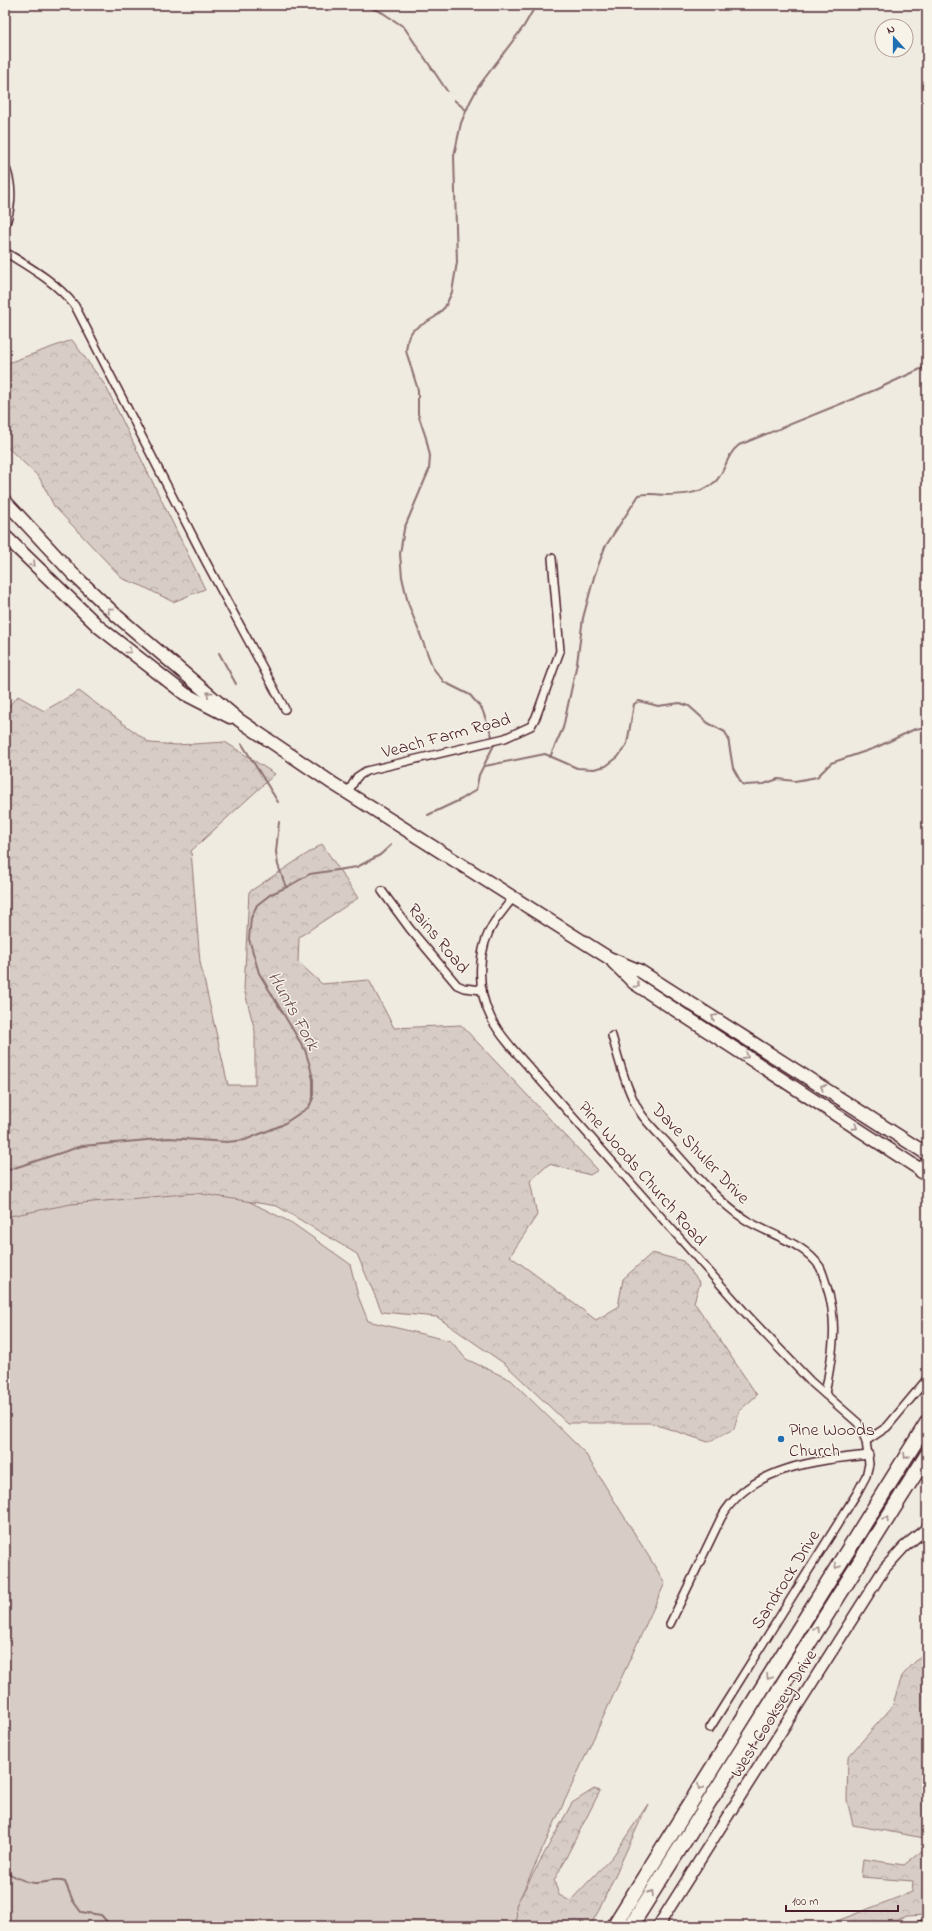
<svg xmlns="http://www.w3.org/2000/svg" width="932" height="1931" font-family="'Indie Flower',sans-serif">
<defs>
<pattern id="forest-crowns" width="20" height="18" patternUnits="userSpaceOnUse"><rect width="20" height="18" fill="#d8cdc6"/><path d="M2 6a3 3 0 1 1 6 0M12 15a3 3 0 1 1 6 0" fill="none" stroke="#bbb0aa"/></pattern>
</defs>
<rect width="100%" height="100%" fill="#f0ebe0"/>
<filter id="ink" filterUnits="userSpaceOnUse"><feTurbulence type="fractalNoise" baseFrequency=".025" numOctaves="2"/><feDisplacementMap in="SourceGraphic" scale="8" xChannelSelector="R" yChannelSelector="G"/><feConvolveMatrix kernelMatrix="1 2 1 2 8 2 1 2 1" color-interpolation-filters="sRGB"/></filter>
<g filter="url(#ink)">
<!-- green -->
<path fill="#d8cdc6" stroke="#917678" d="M224 1189 292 1223 350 1264 358 1296 368 1321 451 1341 466 1359 511 1380 585 1453 665 1583 520 1898 518 1926H5V1210Z"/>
<!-- forest -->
<g fill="url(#forest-crowns)" stroke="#917678">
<path d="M72 340 105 385 205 589 173 602 142 586 123 579 54 506 39 477 5 445V364Z"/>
<path d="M79 691 150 743 177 745 225 742 275 774 191 851 200 962 228 1085H255V1031L244 989 249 892 322 844 358 898 299 937 298 962 322 984 369 980 394 1028 461 1025 598 1170 590 1175 549 1164 530 1181 537 1215 510 1256 596 1320 618 1307 623 1279 652 1253 683 1261 700 1283 694 1302 757 1395 739 1411 734 1429 708 1442 651 1423H567L505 1364 437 1317 382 1312 357 1254 277 1206 196 1193 71 1204 5 1217V710L18 696 44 711Z"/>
<path d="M927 1649V1846L924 1838 853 1825 847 1800 848 1757 892 1707 902 1676Z"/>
<path d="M594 1789 600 1791 554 1881 559 1895 570 1901 613 1856 648 1804 599 1910 590 1926H517L516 1905 572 1803Z"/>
<path d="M927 1847V1915L907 1916 884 1926H824L912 1892 913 1881 861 1877 863 1859 904 1865Z"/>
</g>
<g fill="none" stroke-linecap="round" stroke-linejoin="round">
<!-- stream -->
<g stroke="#8b6f72" stroke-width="2">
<path d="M365 5 383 13 404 27 447 91"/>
<path d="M454 100 466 110"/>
<path d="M219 653 236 684"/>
<path d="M492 736 482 709 470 695 444 682 433 668 408 603 402 577 400 554 404 529 429 470 430 456 426 438 418 414V390L406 351 408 338 413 330 435 317 445 307 452 292 457 262 454 156 461 123 470 102 478 87 524 26 536 5"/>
<path d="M242 744 278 802"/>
<path d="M550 757 563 728 577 663 583 618 594 577 605 547 639 495C648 493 655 494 664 495 681 495 703 494 716 481 726 470 726 455 739 445L875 390 927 366"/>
<path d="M485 766 545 754 577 768 594 769 606 766 618 757 627 744 634 704 639 701 658 706 680 703 689 706 708 723 725 732 728 738 733 768 742 784 745 785 764 784 778 779 795 781 817 777 831 763 875 748 915 729 927 727"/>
<path d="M428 815 462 799 476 790 479 775 494 745"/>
<path d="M279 822 276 852 278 865 286 887"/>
<path d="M5 1171 82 1146 169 1138 227 1142 245 1140 282 1125 309 1107 313 1098V1080L310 1066 305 1050 259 973 249 939 251 918 257 905 271 894 289 886 310 874 357 867 380 855 391 845"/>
<path d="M5 1875 10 1874C17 1878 25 1882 34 1883 45 1884 55 1878 65 1882L73 1901 81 1912 101 1915 111 1926"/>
</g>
<defs>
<g id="street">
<path d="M5 252C31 268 56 282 75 306L205 560 285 709"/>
<path d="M348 792 357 777 366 771 505 738 531 726 536 717 560 651 552 558"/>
<path d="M382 891 410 929 457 985 464 988 482 990"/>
<path d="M514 897C507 905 501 913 495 921 477 948 476 989 491 1018 496 1029 504 1038 512 1048L750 1318 810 1381 858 1423 866 1441 869 1464 866 1476 857 1493 710 1728"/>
<path d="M612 1036C619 1060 625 1085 637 1107 644 1121 658 1133 668 1144 689 1168 720 1204 746 1220 770 1235 803 1242 820 1267 823 1273 825 1281 827 1287 839 1325 832 1356 825 1394"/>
<path d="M866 1441 887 1427 927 1379"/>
<path d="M670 1624 721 1518C749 1467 817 1460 869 1455"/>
<path d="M917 1926 927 1923"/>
</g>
<g id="secondary">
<path d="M5 170C11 186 10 205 5 222"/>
<path d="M658 1926 884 1569 904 1547 927 1528"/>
</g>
<g id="primary">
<path d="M5 501 72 573 117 616 239 720 332 783 609 958 640 971 927 1154"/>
<path d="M5 536 99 627 185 694 230 717"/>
<path d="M613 962 634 983 927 1174"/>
</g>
<g id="highway">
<path d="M922 1171 927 1164"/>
<path d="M614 1926 927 1423"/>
<path d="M631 1926 927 1455"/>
</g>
</defs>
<!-- street casing -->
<use href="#street" stroke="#4a1f2b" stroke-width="10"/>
<!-- secondary casing -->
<use href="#secondary" stroke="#4a1f2b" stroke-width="13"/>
<!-- primary casing -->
<use href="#primary" stroke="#4a1f2b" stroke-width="15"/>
<!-- highway casing -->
<use href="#highway" stroke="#4a1f2b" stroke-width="17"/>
<!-- street -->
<use href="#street" stroke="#f7f3e8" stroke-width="7"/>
<!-- secondary -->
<use href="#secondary" stroke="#f7f3e8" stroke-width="10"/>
<!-- primary -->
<use href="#primary" stroke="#f7f3e8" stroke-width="12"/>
<!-- highway -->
<use href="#highway" stroke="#f7f3e8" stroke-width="14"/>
</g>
<!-- one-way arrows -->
<defs><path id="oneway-chevron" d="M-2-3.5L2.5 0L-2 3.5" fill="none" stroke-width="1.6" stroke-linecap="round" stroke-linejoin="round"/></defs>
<g stroke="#a0898a">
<use href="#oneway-chevron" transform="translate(33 564) rotate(44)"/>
<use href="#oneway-chevron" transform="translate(110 610) rotate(-136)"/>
<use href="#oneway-chevron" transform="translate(129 651) rotate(38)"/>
<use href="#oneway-chevron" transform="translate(209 694) rotate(-139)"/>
<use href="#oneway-chevron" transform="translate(637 985) rotate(36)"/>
<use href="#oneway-chevron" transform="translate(714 1017) rotate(-148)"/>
<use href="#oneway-chevron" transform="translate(746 1056) rotate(33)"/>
<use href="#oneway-chevron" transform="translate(823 1087) rotate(-147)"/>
<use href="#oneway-chevron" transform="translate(855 1127) rotate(33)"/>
<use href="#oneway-chevron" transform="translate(906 1456) rotate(122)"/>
<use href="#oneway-chevron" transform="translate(886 1519) rotate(-58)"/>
<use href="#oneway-chevron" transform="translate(837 1566) rotate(122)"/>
<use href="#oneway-chevron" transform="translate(817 1629) rotate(-58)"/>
<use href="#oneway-chevron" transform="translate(769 1677) rotate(122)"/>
<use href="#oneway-chevron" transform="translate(700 1787) rotate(122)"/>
<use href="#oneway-chevron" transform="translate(651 1893) rotate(-58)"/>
</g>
</g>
<!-- markers -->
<circle fill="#1f6fb2" stroke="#f7f3e8" stroke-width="1.5" cx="781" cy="1439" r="4"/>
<g text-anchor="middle" stroke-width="3" stroke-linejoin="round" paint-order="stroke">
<!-- street labels -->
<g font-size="18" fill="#4a1f2b" stroke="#f7f3e8">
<text transform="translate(446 735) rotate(-15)" y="6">Veach Farm Road</text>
<text transform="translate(439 938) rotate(50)" y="6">Rains Road</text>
<text transform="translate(701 1153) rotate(46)" y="6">Dave Shuler Drive</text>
<text transform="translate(643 1173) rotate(49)" y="6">Pine Woods Church Road</text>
<text transform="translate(785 1579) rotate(-58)" y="6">Sandrock Drive</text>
<text transform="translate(773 1713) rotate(-58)" y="6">West Cooksey Drive</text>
</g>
<!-- poi labels -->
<g font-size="18" fill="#4a1f2b" stroke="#f7f3e8" text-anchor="start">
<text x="789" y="1435">Pine Woods<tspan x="789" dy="21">Church</tspan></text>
</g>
<!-- water labels -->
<g font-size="19" font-style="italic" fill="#704e55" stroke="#f7f3e8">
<text transform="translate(295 1010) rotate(61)" y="7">Hunts Fork</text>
</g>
</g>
<!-- margin -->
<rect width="932" height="1931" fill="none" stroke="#f7f3e8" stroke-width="20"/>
<rect x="10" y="10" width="912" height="1911" fill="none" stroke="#4a1f2b" stroke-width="1.5" filter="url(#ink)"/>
<!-- north arrow -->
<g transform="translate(894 38) rotate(339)"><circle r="19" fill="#f7f3e8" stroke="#b29e9c"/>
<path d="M0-3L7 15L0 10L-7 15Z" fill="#1f6fb2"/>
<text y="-6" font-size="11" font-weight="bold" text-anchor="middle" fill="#4a1f2b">N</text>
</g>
<!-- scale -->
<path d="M786 1905v6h112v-6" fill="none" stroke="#4a1f2b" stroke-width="2"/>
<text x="792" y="1905" font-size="12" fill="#4a1f2b" stroke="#f7f3e8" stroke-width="3" paint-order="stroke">100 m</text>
</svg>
